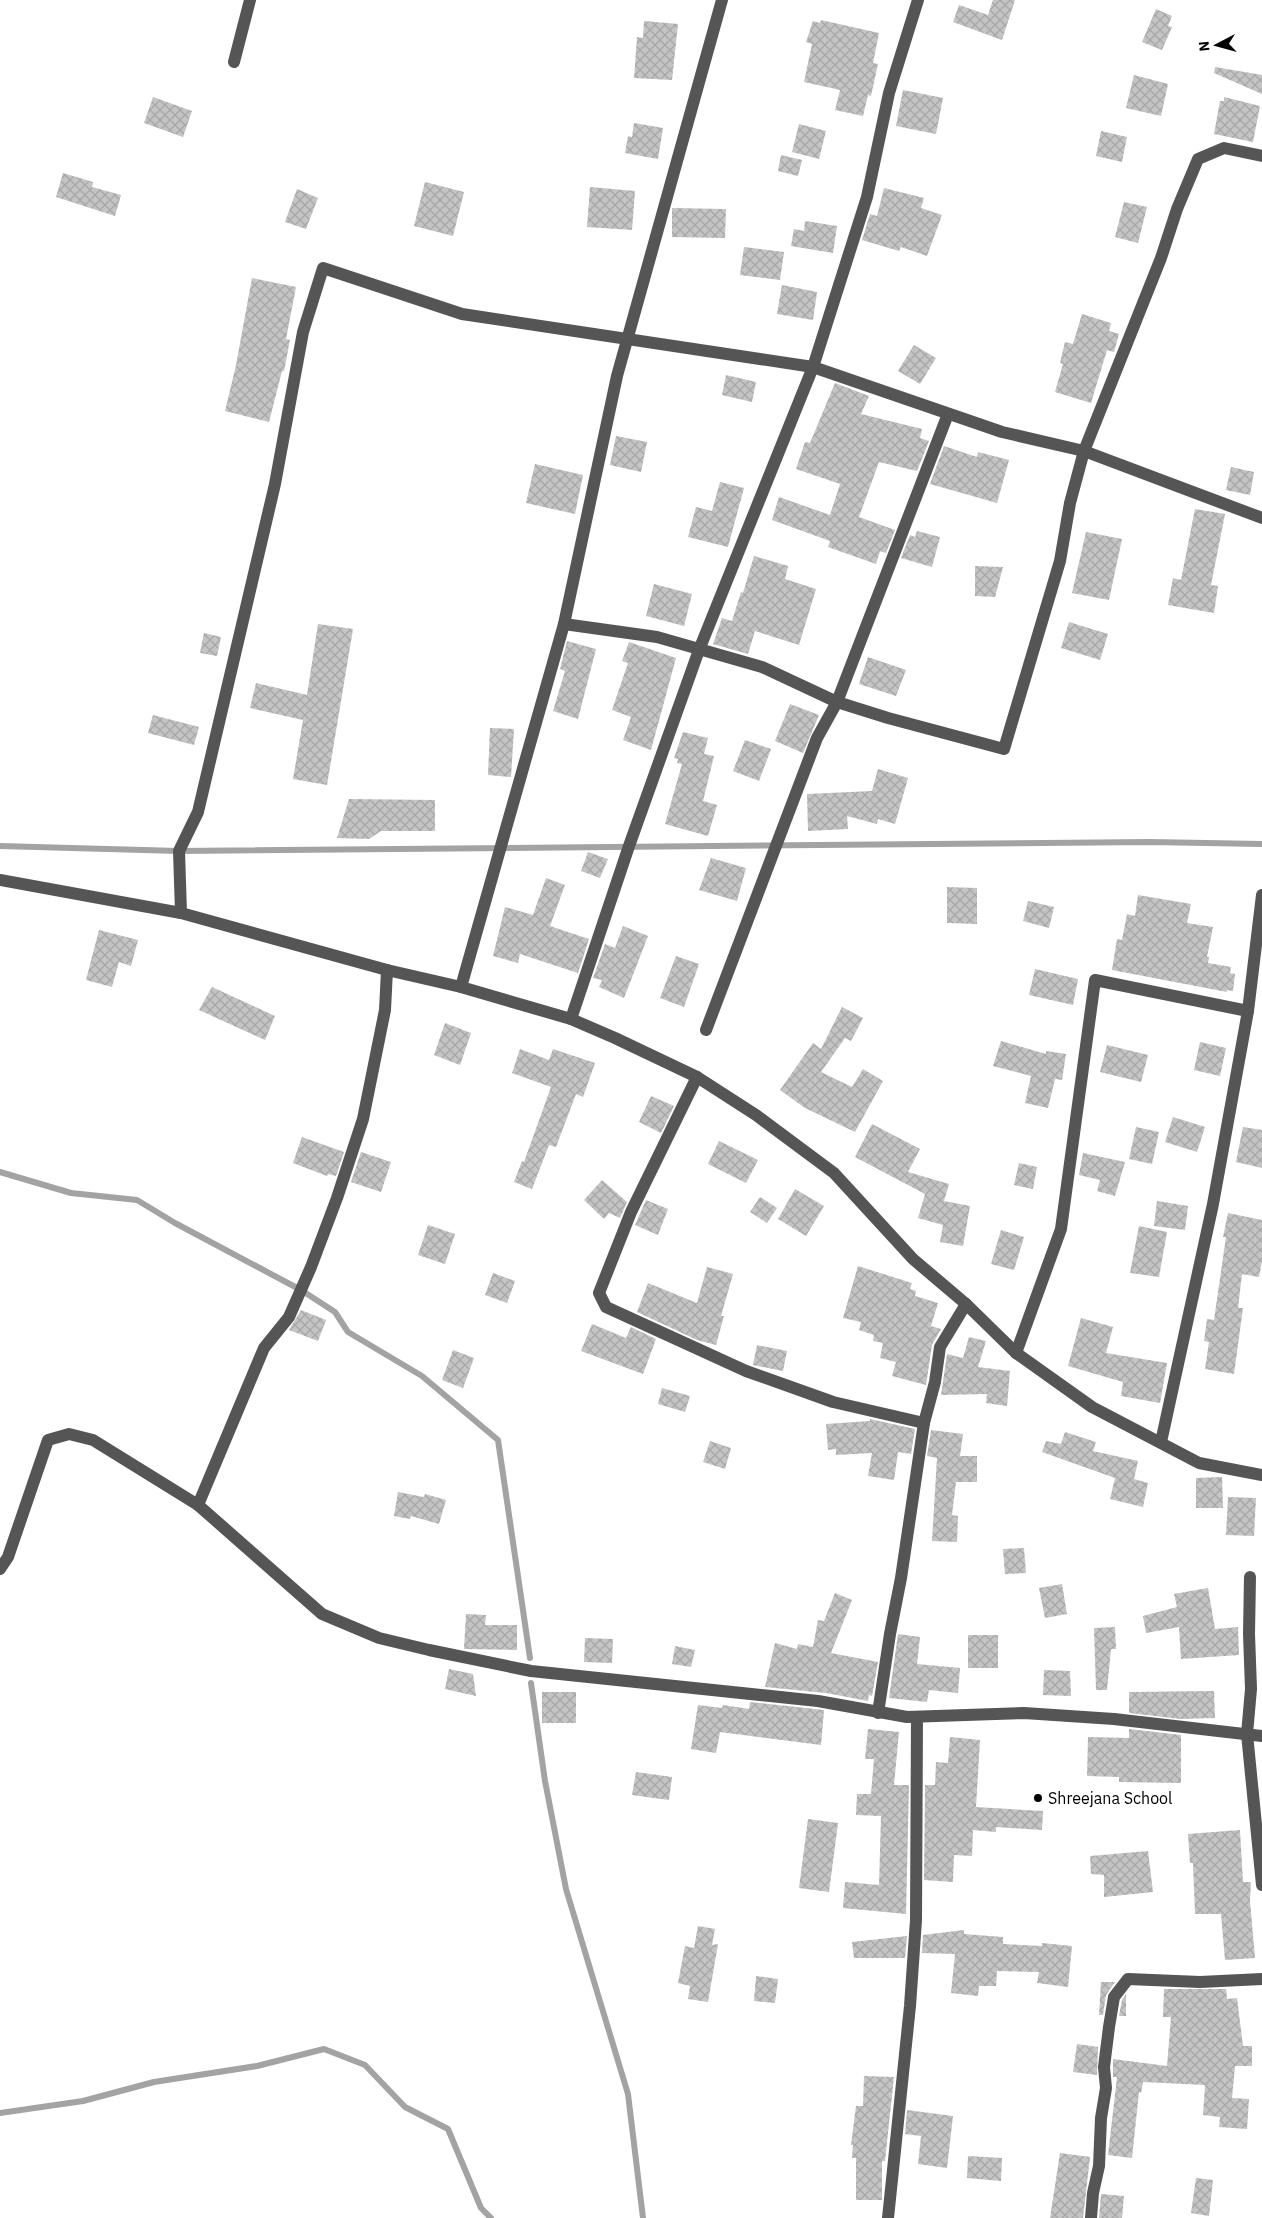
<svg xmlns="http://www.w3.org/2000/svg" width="1262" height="2218" font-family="'IBM Plex Sans',sans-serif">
<defs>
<pattern id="building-cross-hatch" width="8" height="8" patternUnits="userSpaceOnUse" patternTransform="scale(1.25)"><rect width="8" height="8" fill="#c4c4c4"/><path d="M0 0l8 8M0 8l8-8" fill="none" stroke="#a7a7a7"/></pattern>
</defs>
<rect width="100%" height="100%" fill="#fff"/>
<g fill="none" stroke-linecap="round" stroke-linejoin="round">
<!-- stream -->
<g stroke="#a3a3a3" stroke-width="6">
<path d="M0 846 179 851 1150 842 1262 844"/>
<path d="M0 1172 71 1193 137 1200 175 1223 301 1290 335 1312 348 1332 422 1376 498 1440 530 1658"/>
<path d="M531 1683 545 1781 566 1889 628 2094 643 2218"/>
<path d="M0 2113 83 2101 154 2082 257 2066 324 2049 365 2065 405 2107 448 2129 481 2208 491 2218"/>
</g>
</g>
<!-- building -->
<g fill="url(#building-cross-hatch)">
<path d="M993 0H1015L1002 40 953 22 959 5 988 15Z"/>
<path d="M1156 9 1172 16 1168 26 1172 27 1162 50 1142 42Z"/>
<path d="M821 20 879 33 873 63 878 64 871 96 868 95 863 116 835 110 840 90 804 82 812 44 806 42 813 21 820 23Z"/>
<path d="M644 21 678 24 672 80 634 78 637 37 643 38Z"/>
<path d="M1215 67 1262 75V94L1214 73Z"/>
<path d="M1134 75 1168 84 1161 116 1126 108Z"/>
<path d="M903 90 943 98 936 134 896 126Z"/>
<path d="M153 97 192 111 183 137 144 123Z"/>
<path d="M1224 97 1260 106 1253 142 1214 134 1220 101H1224Z"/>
<path d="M634 123 663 128 658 159 625 153 628 136 632 137Z"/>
<path d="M799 124 826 131 819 159 792 152Z"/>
<path d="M1101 131 1127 137 1122 162 1096 156Z"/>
<path d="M781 155 802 160 798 176 778 171Z"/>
<path d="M63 173 93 182 92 187 121 195 115 216 56 197Z"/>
<path d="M425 182 464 192 453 236 414 226Z"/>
<path d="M590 187 635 191 632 230 587 227Z"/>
<path d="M884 188 924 198 921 208 942 215 927 256 901 247 899 251 862 240 870 214 877 216Z"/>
<path d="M297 189 318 198 306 229 285 222Z"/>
<path d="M1124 202 1147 207 1138 243 1115 237Z"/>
<path d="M672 208 726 209 725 238 672 237Z"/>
<path d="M805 221 837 226 833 253 791 246 794 229 804 231Z"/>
<path d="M744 247 784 252 780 280 740 275Z"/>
<path d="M252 278 296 287 286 339 290 340 284 371H282L269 422 225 411 236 365Z"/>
<path d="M782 285 817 292 813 320 777 314Z"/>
<path d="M1082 314 1111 323 1109 331 1119 334 1114 352 1107 350 1091 403 1055 392 1063 364 1060 363 1065 342 1073 344Z"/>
<path d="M914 345 936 358 920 384 898 371Z"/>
<path d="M726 375 756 382 752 402 722 395Z"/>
<path d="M835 383 869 396 861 414 922 429 920 438 929 441 917 471 879 462 859 517 895 530 886 553 880 551 876 564 828 547 830 541 772 520 779 497 830 515 840 484 796 469 805 442 810 443Z"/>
<path d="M616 436 647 442 641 472 610 465Z"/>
<path d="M944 446 977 457 978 452 1009 460 997 503 930 484Z"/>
<path d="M535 464 583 475 575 514 526 503Z"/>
<path d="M1231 467 1254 472 1250 495 1226 490Z"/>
<path d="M720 482 744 488 728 547 688 537 696 507 712 511Z"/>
<path d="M1195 509 1225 514 1211 585 1218 586 1214 613 1168 605 1173 578 1181 580Z"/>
<path d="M917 531 940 537 932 567 901 558 910 535 915 537Z"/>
<path d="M1086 532 1122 539 1109 600 1072 593Z"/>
<path d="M754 556 788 566 785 579 816 589 799 645 755 631 748 654 713 644 722 618 732 621 741 592 743 593Z"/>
<path d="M975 566 1003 567 995 597 975 596Z"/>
<path d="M654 584 692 594 684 626 646 616Z"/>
<path d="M1069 622 1108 634 1100 660 1061 648Z"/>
<path d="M318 624 353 629 327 785 293 779 303 720 250 708 256 683 307 695Z"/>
<path d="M204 633 221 637 217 656 200 653Z"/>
<path d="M567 641 596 649 578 719 553 711 565 671 560 669Z"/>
<path d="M629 642 676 658 651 750 623 740 631 717 612 710 628 663 622 661Z"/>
<path d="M868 657 906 670 896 696 859 684Z"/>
<path d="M790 704 819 715 803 753 775 741Z"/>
<path d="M153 715 199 727 194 745 148 733Z"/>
<path d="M490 728 514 729 511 777 488 775Z"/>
<path d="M683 732 708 738 704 754 714 756 703 801 717 805 708 836 665 824 682 764 677 763 678 759 674 758Z"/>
<path d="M745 740 771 749 759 781 733 771Z"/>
<path d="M878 769 908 778 895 824 878 819 877 824 847 816 848 829 808 831 807 794 872 791Z"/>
<path d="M349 799 435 800V831H381L369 839 337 838Z"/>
<path d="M588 852 608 859 600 878 581 871Z"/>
<path d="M711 858 746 868 737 901 699 890Z"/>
<path d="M546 878 565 885 550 926 589 939 578 973 520 954 518 963 493 956 505 907 533 915Z"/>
<path d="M947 887 977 888V924L947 923Z"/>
<path d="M1138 895 1191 904 1187 923 1213 927 1207 957H1209L1208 963 1231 967 1230 973 1235 974 1233 991 1227 990V992L1112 970 1117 939 1122 940 1127 914 1135 916Z"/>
<path d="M1028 901 1054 907 1049 928 1023 921Z"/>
<path d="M623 926 648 936 624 998 599 987 602 980 593 978 605 944 615 948Z"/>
<path d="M99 930 138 940 131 966 119 962 112 987 86 980Z"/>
<path d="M676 956 699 964 684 1007 660 998Z"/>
<path d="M1035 969 1078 979 1073 1005 1029 995Z"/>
<path d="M212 987 275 1016 265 1040 199 1010Z"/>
<path d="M842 1007 863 1018 851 1041 845 1038 821 1072 852 1087 863 1069 883 1081 855 1132 805 1108 780 1090 813 1043 821 1049Z"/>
<path d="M445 1023 471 1033 460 1065 434 1055Z"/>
<path d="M1001 1041 1046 1054V1051L1066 1054 1062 1080 1055 1079 1048 1108 1025 1103 1031 1076 993 1066Z"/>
<path d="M1200 1042 1226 1048 1220 1076 1194 1070Z"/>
<path d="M1107 1045 1148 1055 1141 1082 1100 1072Z"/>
<path d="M520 1049 549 1060 553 1049 595 1063 583 1097 576 1094 556 1147 549 1145 532 1189 514 1182 522 1161 524 1162 551 1087 512 1073Z"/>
<path d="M651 1096 674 1106 661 1133 639 1122Z"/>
<path d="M1173 1117 1205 1127 1197 1152 1165 1142Z"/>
<path d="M872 1124 920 1149 908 1172 949 1184 944 1201 970 1206 963 1246 940 1242 943 1225 918 1218 925 1194 855 1157Z"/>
<path d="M1136 1127 1159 1132 1152 1164 1129 1159Z"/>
<path d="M1243 1127 1262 1130V1168L1236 1162Z"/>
<path d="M302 1137 344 1152 336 1176 328 1174 327 1176 293 1163Z"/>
<path d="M719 1141 758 1160 746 1183 708 1164Z"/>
<path d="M361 1152 391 1162 381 1192 351 1182Z"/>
<path d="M1083 1153 1125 1162 1115 1196 1097 1191 1100 1180 1079 1175Z"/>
<path d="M1019 1163 1037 1167 1033 1189 1014 1185Z"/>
<path d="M602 1180 627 1202 620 1218 609 1213 604 1219 584 1200Z"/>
<path d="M795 1189 824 1206 806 1236 778 1219Z"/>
<path d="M760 1197 777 1208 767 1223 750 1212Z"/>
<path d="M646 1200 668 1209 658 1235 635 1225Z"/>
<path d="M1157 1201 1188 1206 1185 1230 1154 1226Z"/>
<path d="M1228 1213 1262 1220V1261L1259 1277 1242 1274 1238 1308H1243L1234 1374 1205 1369 1209 1342 1204 1341 1207 1319 1214 1320 1226 1237H1223Z"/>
<path d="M428 1225 455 1234 445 1264 418 1255Z"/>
<path d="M1139 1226 1167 1232 1159 1277 1130 1273Z"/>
<path d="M1001 1230 1024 1237 1014 1270 991 1264Z"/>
<path d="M858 1266 912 1283 910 1289 916 1291 915 1296 938 1303 931 1326 941 1329 932 1345 926 1385 892 1376 896 1362 880 1358 883 1343 873 1341 874 1335 859 1330 861 1322 843 1318Z"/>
<path d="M707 1267 733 1274 721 1316H724L716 1345 697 1340 637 1312 648 1283 697 1303Z"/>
<path d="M493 1273 515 1281 507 1303 485 1295Z"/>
<path d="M301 1310 326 1320 318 1341 289 1330Z"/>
<path d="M1081 1318 1113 1327 1106 1353 1167 1363 1160 1403 1121 1396 1123 1382 1068 1366Z"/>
<path d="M592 1324 626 1338 631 1327 656 1339 643 1374 581 1351Z"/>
<path d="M969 1337 986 1341 978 1367 1010 1371 1007 1406 986 1403 987 1394 941 1395 947 1354 963 1358Z"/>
<path d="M757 1345 787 1351 783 1371 753 1365Z"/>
<path d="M453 1350 474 1358 463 1388 442 1380Z"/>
<path d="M662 1388 690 1396 685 1412 658 1404Z"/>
<path d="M870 1419 915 1429 911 1454 898 1452 894 1480 868 1476 872 1453 836 1455V1449L828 1450 826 1424 870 1421Z"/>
<path d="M931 1430 963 1434 960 1456H977V1482H956L952 1515 958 1516 957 1542 932 1541 937 1458 927 1456Z"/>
<path d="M1065 1432 1096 1442 1093 1451 1138 1461 1134 1479 1148 1483 1143 1507 1110 1499 1115 1478 1042 1452 1046 1441 1061 1444Z"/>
<path d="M710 1441 731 1448 725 1469 703 1462Z"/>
<path d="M1222 1477 1223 1508H1196V1478Z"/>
<path d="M398 1492 424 1497 425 1494 446 1500 439 1524 411 1516 410 1519 394 1516Z"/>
<path d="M1228 1497 1256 1498 1254 1536 1226 1535Z"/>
<path d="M1024 1548 1026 1573 1005 1574 1003 1549Z"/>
<path d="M1062 1584 1067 1614 1045 1618 1039 1588Z"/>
<path d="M1208 1588 1215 1629 1238 1627 1239 1655 1181 1659 1179 1627 1146 1633 1143 1616 1177 1607 1174 1594Z"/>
<path d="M835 1593 852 1600 831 1653 878 1662 872 1696 869 1695 868 1701 826 1693 765 1687 775 1643 797 1649 798 1644 813 1647 818 1620 824 1621Z"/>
<path d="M466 1614 486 1615 485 1625H517V1650L464 1649Z"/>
<path d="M1115 1627 1116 1649H1111L1107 1690H1096L1094 1628Z"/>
<path d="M898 1634 920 1637 917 1664 960 1668 958 1693 929 1690 927 1702 889 1698Z"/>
<rect x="968" y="1635" width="30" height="33"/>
<path d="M585 1638 613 1639 612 1663 584 1662Z"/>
<path d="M675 1646 695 1650 691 1667 672 1664Z"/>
<path d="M449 1669 473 1674 476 1696 445 1689Z"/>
<path d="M1044 1670 1070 1671 1071 1696 1043 1695Z"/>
<path d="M1214 1691 1215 1718 1181 1719 1129 1713V1692Z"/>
<rect x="542" y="1692" width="34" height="31"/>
<path d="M750 1702 824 1710 821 1745 720 1732 716 1753 691 1749 698 1705 722 1708 723 1705 749 1709Z"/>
<path d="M868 1729 899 1732 894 1785H909L906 1914 843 1908 845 1882 879 1885 881 1816 856 1815 857 1794H871L874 1759H865Z"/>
<path d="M1129 1729 1181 1735V1783L1119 1782V1777L1087 1776 1088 1737 1129 1738Z"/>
<path d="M950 1737 980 1740 976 1807 1043 1811 1042 1830 996 1827V1832L973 1830 972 1856 954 1855 953 1882 924 1880 925 1785H935L936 1762 948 1763Z"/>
<path d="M636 1772 672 1777 669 1800 632 1795Z"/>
<path d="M808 1819 838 1823 829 1892 799 1888Z"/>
<path d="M1240 1830 1243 1882H1251L1250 1901 1255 1958 1225 1960 1221 1914H1195L1193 1863H1190L1188 1834Z"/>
<path d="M1148 1851 1153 1892 1104 1897V1875L1091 1874 1090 1856Z"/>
<path d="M698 1926 715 1929 712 1945 718 1944 708 2002 688 1999 690 1986 678 1983 685 1946 694 1948Z"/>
<path d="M964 1930V1934L1003 1937V1944L1042 1946V1943L1072 1946 1068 1987 1037 1983 1039 1972 997 1971 996 1986H979L978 1996 951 1993 955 1954 922 1953 923 1935Z"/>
<path d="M907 1936 905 1958H854L852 1942Z"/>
<path d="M756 1976 778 1979 775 2003 754 2001Z"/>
<path d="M1101 1982H1115L1106 1995 1103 2015H1099Z"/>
<path d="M1164 1989H1226L1227 1999 1237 1998 1243 2046H1252V2066H1235L1232 2098 1249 2099 1247 2129 1219 2127 1220 2117 1203 2115 1205 2085 1143 2082 1141 2093 1139 2092 1132 2158 1108 2155 1117 2077H1113V2059L1167 2066 1171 2017H1163Z"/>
<path d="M1126 1994V2016H1119L1122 2000Z"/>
<path d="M1077 2044 1098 2047 1097 2075 1073 2072Z"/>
<path d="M864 2076 894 2077 885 2161H882V2200H856V2158H852L853 2145H851L856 2106H863Z"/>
<path d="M907 2110 953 2116 947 2168 918 2164 921 2136 905 2134Z"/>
<path d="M1060 2153 1090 2157 1083 2218H1050Z"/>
<path d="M968 2156 1002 2158 1001 2181 967 2178Z"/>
<path d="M1196 2178 1213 2180 1209 2216 1191 2213Z"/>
<path d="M1101 2194 1124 2196 1122 2218H1099Z"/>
</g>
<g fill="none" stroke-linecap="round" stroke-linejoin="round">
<!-- minor -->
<g stroke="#555" stroke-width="12">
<path d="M234 62 250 0"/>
<path d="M564 624 657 637 762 667 837 702 888 718 1004 749 1060 561 1070 503 1084 451 1262 518"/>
<path d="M0 880 181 913 387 970 461 987 571 1019 615 1038 697 1077 756 1115 834 1173 913 1259 966 1304 1016 1353 1092 1407 1199 1463 1262 1475"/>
<path d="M181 913 179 851 198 812 275 484 303 332 323 268 462 314 813 367 1002 432 1084 451 1161 258 1177 209 1198 159 1224 148 1262 156"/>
<path d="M461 987 564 624 617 376 722 0"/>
<path d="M1248 1011 1262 895"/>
<path d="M571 1019 629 846 699 650 813 367 867 197 889 93 918 0"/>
<path d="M706 1030 817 738 837 702 948 414"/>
<path d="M697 1077 631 1212 599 1293 606 1307 746 1371 833 1402 924 1423"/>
<path d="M1016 1353 1061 1229 1095 980 1248 1011 1213 1204 1161 1442"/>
<path d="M198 1505 264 1348 289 1317 311 1267 337 1198 363 1119 385 1010 387 970"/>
<path d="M0 1569 8 1557 48 1440 69 1434 93 1440 198 1505 322 1614 379 1638 429 1650 531 1671 818 1701 907 1717 1024 1713 1114 1719 1262 1736"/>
<path d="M1250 1577 1249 1634 1251 1689 1247 1734 1262 1885"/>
<path d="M878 1713 890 1634 901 1578 924 1423 935 1382 940 1347 966 1304"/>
<path d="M888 2218 910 2006 916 1920 917 1717"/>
<path d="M1091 2218 1093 2193 1099 2166 1101 2118 1106 2088 1104 2067 1109 2027 1114 1997 1128 1979 1200 1982 1262 1979"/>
</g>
</g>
<!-- markers -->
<circle fill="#000" stroke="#fff" stroke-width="2" cx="1038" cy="1798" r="5"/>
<g text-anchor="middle" stroke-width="5" stroke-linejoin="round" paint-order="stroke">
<!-- poi labels -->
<g font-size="16" fill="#000" stroke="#fff" text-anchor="start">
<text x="1048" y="1804">Shreejana School</text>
</g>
</g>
<!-- north arrow -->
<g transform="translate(1217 45) rotate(264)" stroke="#ffffff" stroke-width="4" paint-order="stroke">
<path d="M0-4L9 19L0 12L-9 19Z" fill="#000000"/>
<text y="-8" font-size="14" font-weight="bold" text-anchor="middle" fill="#000000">N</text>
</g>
</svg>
